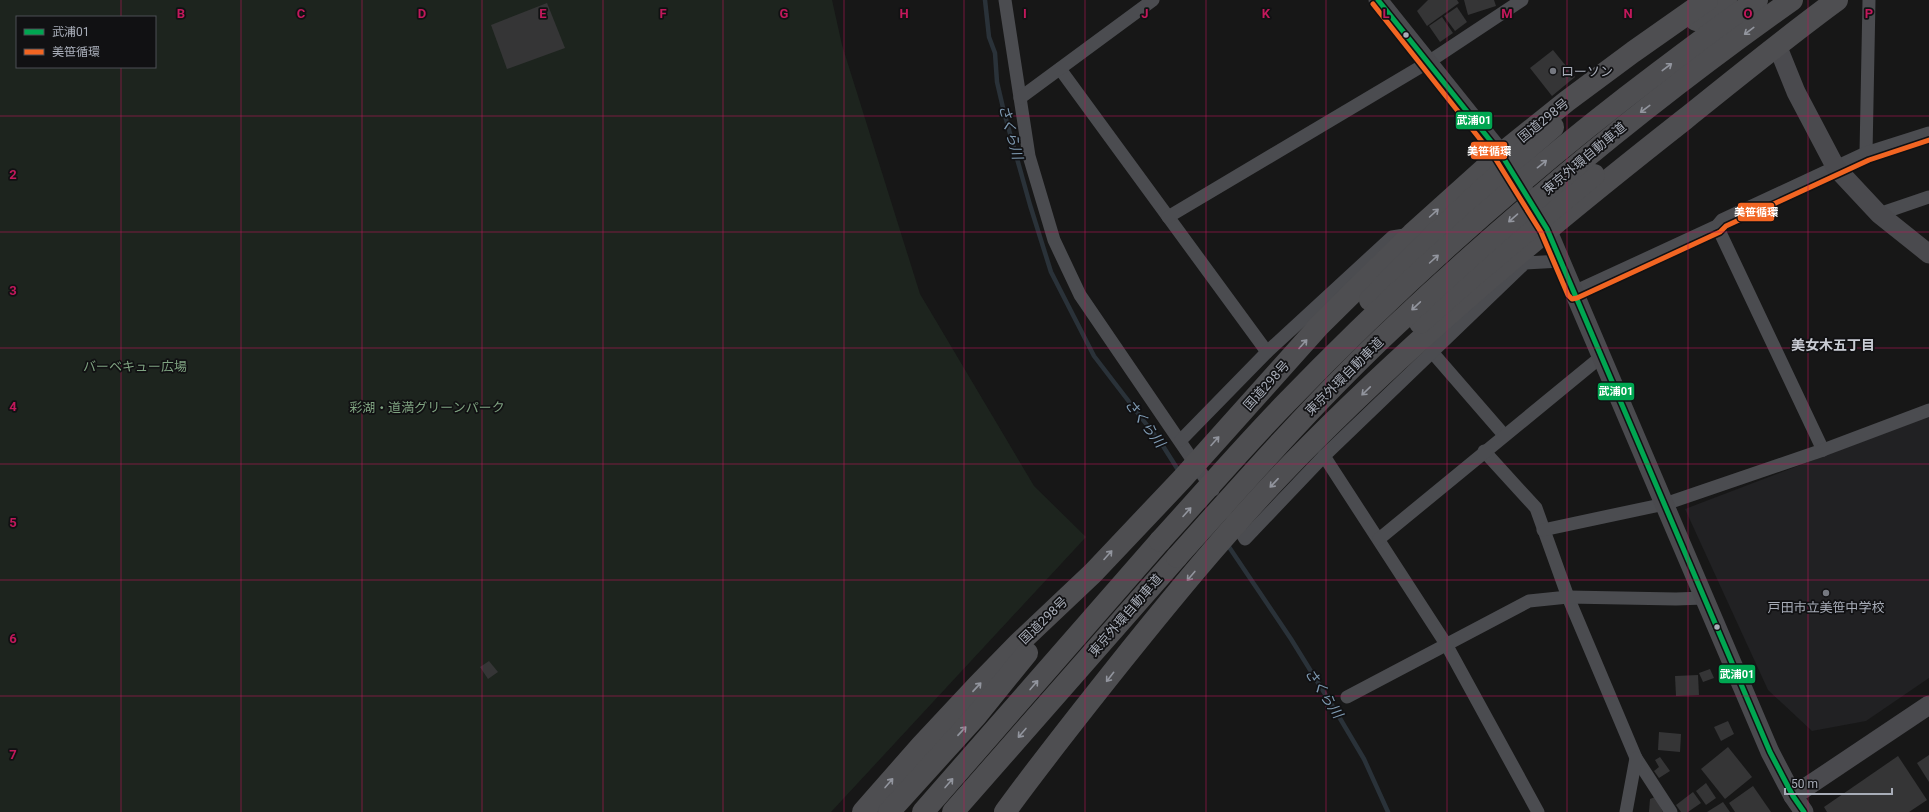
<svg xmlns="http://www.w3.org/2000/svg" width="1929" height="812" font-family="Roboto,'Noto Sans JP',sans-serif">
<rect width="100%" height="100%" fill="#171717"/>
<!-- built -->
<path fill="#212123" d="M1929 416V678L1866 721 1812 731 1768 690 1685 509Z"/>
<!-- green -->
<path fill="#1d241e" fill-rule="evenodd" d="M0 0H832L842 45 920 294 1034 486 1086 537 831 812H0ZM17 17H155V67H17Z"/>
<g fill="none" stroke-linecap="round" stroke-linejoin="round">
<!-- stream -->
<g stroke="#2a3239" stroke-width="4.5">
<path d="M985 0 989 37 995 53 997 82 1004 112 1030 205 1051 272 1094 356 1163 446 1180 473"/>
<path d="M1227 544 1291 639 1338 715 1364 759 1388 812"/>
</g>
</g>
<!-- building -->
<g fill="#353536">
<path d="M1428 0H1457L1459 3 1427 26 1417 11Z"/>
<path d="M1464 0H1494L1496 6 1468 15Z"/>
<path d="M547 3 565 48 507 69 491 25Z"/>
<path d="M1457 7 1467 22 1455 31 1444 16Z"/>
<path d="M1442 17 1453 33 1440 42 1429 26Z"/>
<path d="M1553 50 1575 77 1552 96 1530 68Z"/>
<path d="M489 661 498 672 488 679 480 667Z"/>
<path d="M1710 669 1714 678 1703 682 1699 673Z"/>
<path d="M1698 675 1699 695 1676 696 1675 676Z"/>
<path d="M1728 721 1734 734 1721 741 1714 727Z"/>
<path d="M1659 732 1681 734 1680 752 1658 750Z"/>
<path d="M1728 747 1752 777 1725 799 1701 769Z"/>
<path d="M1929 755V782L1917 763Z"/>
<path d="M1898 756 1927 800 1909 812H1827L1824 807Z"/>
<path d="M1660 757 1670 771 1659 778 1654 771 1659 767 1655 760Z"/>
<path d="M1706 783 1716 798 1706 805 1696 791Z"/>
<path d="M1753 786 1771 812H1735L1729 803Z"/>
<path d="M1693 792 1701 803 1688 812H1681L1676 805Z"/>
<path d="M1655 797 1663 812H1649L1650 799Z"/>
<path d="M1723 802 1730 812H1707Z"/>
</g>
<g fill="none" stroke-linecap="round" stroke-linejoin="round">
<!-- street -->
<g stroke="#4b4c50" stroke-width="13">
<path d="M1005 0 1029 156 1054 240 1080 295 1213 490"/>
<path d="M1060 69 1267 352"/>
<path d="M1020 98 1153 0"/>
<path d="M1866 153 1869 0"/>
<path d="M1879 214 1929 197"/>
<path d="M1168 217 1427 63 1522 0"/>
<path d="M1717 226 1823 450"/>
<path d="M1574 292 1717 226 1722 220 1866 153 1929 133"/>
<path d="M1432 352 1504 435"/>
<path d="M1181 440 1267 352 1392 237 1411 234"/>
<path d="M1484 451 1536 508 1568 597 1636 758 1671 812"/>
<path d="M1324 456 1446 644 1538 812"/>
<path d="M1233 519 1245 539 1324 456 1525 263 1561 261"/>
<path d="M1543 530 1665 504 1823 450 1929 410"/>
<path d="M1379 539 1602 356"/>
<path d="M1347 697 1529 601 1568 597 1676 599 1704 598"/>
<path d="M1626 812 1636 758"/>
</g>
<!-- secondary -->
<g stroke="#4a4a4e" stroke-width="19">
<path d="M1378 0 1501 154 1547 229 1770 752 1793 796 1804 812"/>
<path d="M1777 45 1796 92 1836 168 1879 214 1929 254"/>
<path d="M1793 796 1929 705"/>
</g>
<!-- highway -->
<g stroke="#4e4e51" stroke-width="22">
<path d="M1696 20 1726 0"/>
<path d="M863 812 921 746 978 685 1019 643 1093 573 1182 479 1319 326 1412 234 1501 154 1567 101 1633 52 1707 0"/>
<path d="M889 812 976 716 1027 653"/>
<path d="M923 812 1160 541"/>
<path d="M953 812 1177 557"/>
<path d="M1005 812C1042 761 1081 712 1120 663 1180 588 1241 514 1309 446 1426 328 1554 222 1685 119 1735 79 1785 38 1837 0"/>
</g>
<!-- highway-bridge -->
<g stroke="#4e4e51" stroke-width="22">
<path d="M1370 300C1428 239 1489 182 1553 127"/>
<path d="M1420 323 1472 277 1594 175"/>
<path d="M1160 541C1202 495 1243 447 1286 403 1402 283 1526 172 1659 72 1691 48 1724 23 1757 0"/>
<path d="M1177 557C1248 478 1318 398 1395 326 1520 208 1652 99 1792 0"/>
</g>
<defs>
<path id="bus-1" d="M1378 0 1501 154 1547 229 1770 752 1793 796 1804 812"/>
<path id="bus-2" d="M1373 4 1495 158 1541 232 1568 295 1572 299 1577 298 1720 232 1726 226 1869 160 1929 140"/>
</defs>
<!-- bus-1 casing -->
<use href="#bus-1" stroke="#111113" stroke-width="8"/>
<!-- bus-2 casing -->
<use href="#bus-2" stroke="#111113" stroke-width="8"/>
<!-- bus-1 -->
<use href="#bus-1" stroke="#00a651" stroke-width="5"/>
<!-- bus-2 -->
<use href="#bus-2" stroke="#f26522" stroke-width="5"/>
</g>
<!-- one-way arrows -->
<defs><path id="oneway-shaft" d="M-6 0H5M1.5-3L5.5 0L1.5 3" fill="none" stroke-width="1.6" stroke-linecap="round" stroke-linejoin="round"/></defs>
<g stroke="#92959e">
<use href="#oneway-shaft" transform="translate(1749 31) rotate(143)"/>
<use href="#oneway-shaft" transform="translate(1667 67) rotate(-37)"/>
<use href="#oneway-shaft" transform="translate(1645 109) rotate(143)"/>
<use href="#oneway-shaft" transform="translate(1542 164) rotate(-39)"/>
<use href="#oneway-shaft" transform="translate(1434 213) rotate(-42)"/>
<use href="#oneway-shaft" transform="translate(1513 218) rotate(139)"/>
<use href="#oneway-shaft" transform="translate(1434 259) rotate(-42)"/>
<use href="#oneway-shaft" transform="translate(1416 306) rotate(137)"/>
<use href="#oneway-shaft" transform="translate(1303 344) rotate(-48)"/>
<use href="#oneway-shaft" transform="translate(1366 391) rotate(136)"/>
<use href="#oneway-shaft" transform="translate(1215 441) rotate(-48)"/>
<use href="#oneway-shaft" transform="translate(1274 483) rotate(133)"/>
<use href="#oneway-shaft" transform="translate(1187 512) rotate(-48)"/>
<use href="#oneway-shaft" transform="translate(1108 555) rotate(-48)"/>
<use href="#oneway-shaft" transform="translate(1191 576) rotate(130)"/>
<use href="#oneway-shaft" transform="translate(1110 677) rotate(128)"/>
<use href="#oneway-shaft" transform="translate(1034 685) rotate(-49)"/>
<use href="#oneway-shaft" transform="translate(977 687) rotate(-47)"/>
<use href="#oneway-shaft" transform="translate(962 731) rotate(-47)"/>
<use href="#oneway-shaft" transform="translate(1022 733) rotate(131)"/>
<use href="#oneway-shaft" transform="translate(889 783) rotate(-49)"/>
<use href="#oneway-shaft" transform="translate(949 783) rotate(-49)"/>
</g>
<!-- grid -->
<path fill="none" stroke="#c2185b" stroke-width="1" stroke-opacity="0.55" d="M121 0V17M241 0V812M362 0V812M482 0V812M603 0V812M723 0V812M844 0V812M964 0V812M1085 0V812M1206 0V812M1326 0V812M1447 0V812M1567 0V812M1688 0V812M1808 0V812M121 67V812M0 116H1929M0 232H1929M0 348H1929M0 464H1929M0 580H1929M0 696H1929"/>
<!-- markers -->
<g fill="#a8adb8" stroke="#111113" stroke-width="1.5">
<circle cx="1406" cy="35" r="3.5"/>
<circle cx="1717" cy="627" r="3.5"/>
</g>
<g fill="#757880" stroke="#111113" stroke-width="1.5">
<circle cx="1553" cy="71" r="4"/>
<circle cx="1826" cy="593" r="4"/>
</g>
<g text-anchor="middle" stroke-width="3.5" stroke-linejoin="round" paint-order="stroke">
<!-- poi labels -->
<g font-size="13" fill="#a8adb8" stroke="#111113" text-anchor="start">
<text x="1561" y="76">ローソン</text>
<text x="1826" y="612" text-anchor="middle">戸田市立美笹中学校</text>
</g>
<!-- street labels -->
<g font-size="13" fill="#a8adb8" stroke="#111113">
<text transform="translate(1543 120) rotate(-39)" y="5">国道298号</text>
<text transform="translate(1584 158) rotate(-40)" y="5">東京外環自動車道</text>
<text transform="translate(1344 376) rotate(-45)" y="5">東京外環自動車道</text>
<text transform="translate(1266 385) rotate(-48)" y="5">国道298号</text>
<text transform="translate(1125 615) rotate(-49)" y="5">東京外環自動車道</text>
<text transform="translate(1043 620) rotate(-44)" y="5">国道298号</text>
</g>
<!-- park labels -->
<g font-size="13" fill="#7fa381" stroke="#111113">
<text x="135" y="371">バーベキュー広場</text>
<text x="427" y="412">彩湖・道満グリーンパーク</text>
</g>
<!-- water labels -->
<g font-size="14" font-style="italic" fill="#7f9bb3" stroke="#111113">
<text transform="translate(1011 132) rotate(75)" y="5">さくら川</text>
<text transform="translate(1145 423) rotate(53)" y="5">さくら川</text>
<text transform="translate(1324 693) rotate(57)" y="5">さくら川</text>
</g>
<!-- neighbourhood labels -->
<g font-size="14" font-weight="bold" fill="#c9ccd4" stroke="#111113">
<text x="1833" y="350">美女木五丁目</text>
</g>
</g>
<g font-size="13" text-anchor="middle" font-weight="bold" fill="#c2185b" stroke="#111113" stroke-width="3.5" stroke-linejoin="round" paint-order="stroke">
<text x="181" y="18">B</text>
<text x="301" y="18">C</text>
<text x="422" y="18">D</text>
<text x="543" y="18">E</text>
<text x="663" y="18">F</text>
<text x="784" y="18">G</text>
<text x="904" y="18">H</text>
<text x="1025" y="18">I</text>
<text x="1145" y="18">J</text>
<text x="1266" y="18">K</text>
<text x="1386" y="18">L</text>
<text x="1507" y="18">M</text>
<text x="1628" y="18">N</text>
<text x="1748" y="18">O</text>
<text x="1869" y="18">P</text>
<text x="13" y="179">2</text>
<text x="13" y="295">3</text>
<text x="13" y="411">4</text>
<text x="13" y="527">5</text>
<text x="13" y="643">6</text>
<text x="13" y="759">7</text>
</g>
<g stroke="#111113" stroke-width="1.5">
<rect x="1455" y="111" width="38" height="19" rx="4" fill="#00a651"/>
<rect x="1470" y="141" width="38" height="19" rx="4" fill="#f26522"/>
<rect x="1737" y="202" width="38" height="20" rx="4" fill="#f26522"/>
<rect x="1597" y="382" width="38" height="19" rx="4" fill="#00a651"/>
<rect x="1718" y="664" width="38" height="20" rx="4" fill="#00a651"/>
</g>
<g font-size="11" text-anchor="middle" font-weight="bold" fill="#fff">
<text x="1474" y="124">武浦01</text>
<text x="1489" y="155">美笹循環</text>
<text x="1756" y="216">美笹循環</text>
<text x="1616" y="395">武浦01</text>
<text x="1737" y="678">武浦01</text>
</g>
<!-- legend -->
<rect x="16" y="16" width="140" height="52" fill="#111113" stroke="#4d4f55"/>
<rect x="24" y="29" width="20" height="6" fill="#00a651" stroke="#4d4f55"/>
<text x="52" y="36" font-size="12" fill="#a8adb8">武浦01</text>
<rect x="24" y="49" width="20" height="6" fill="#f26522" stroke="#4d4f55"/>
<text x="52" y="56" font-size="12" fill="#a8adb8">美笹循環</text>
<!-- scale -->
<path d="M1785 788v6h107v-6" fill="none" stroke="#a8adb8" stroke-width="2"/>
<text x="1791" y="788" font-size="12" fill="#a8adb8" stroke="#111113" stroke-width="3" paint-order="stroke">50 m</text>
</svg>
